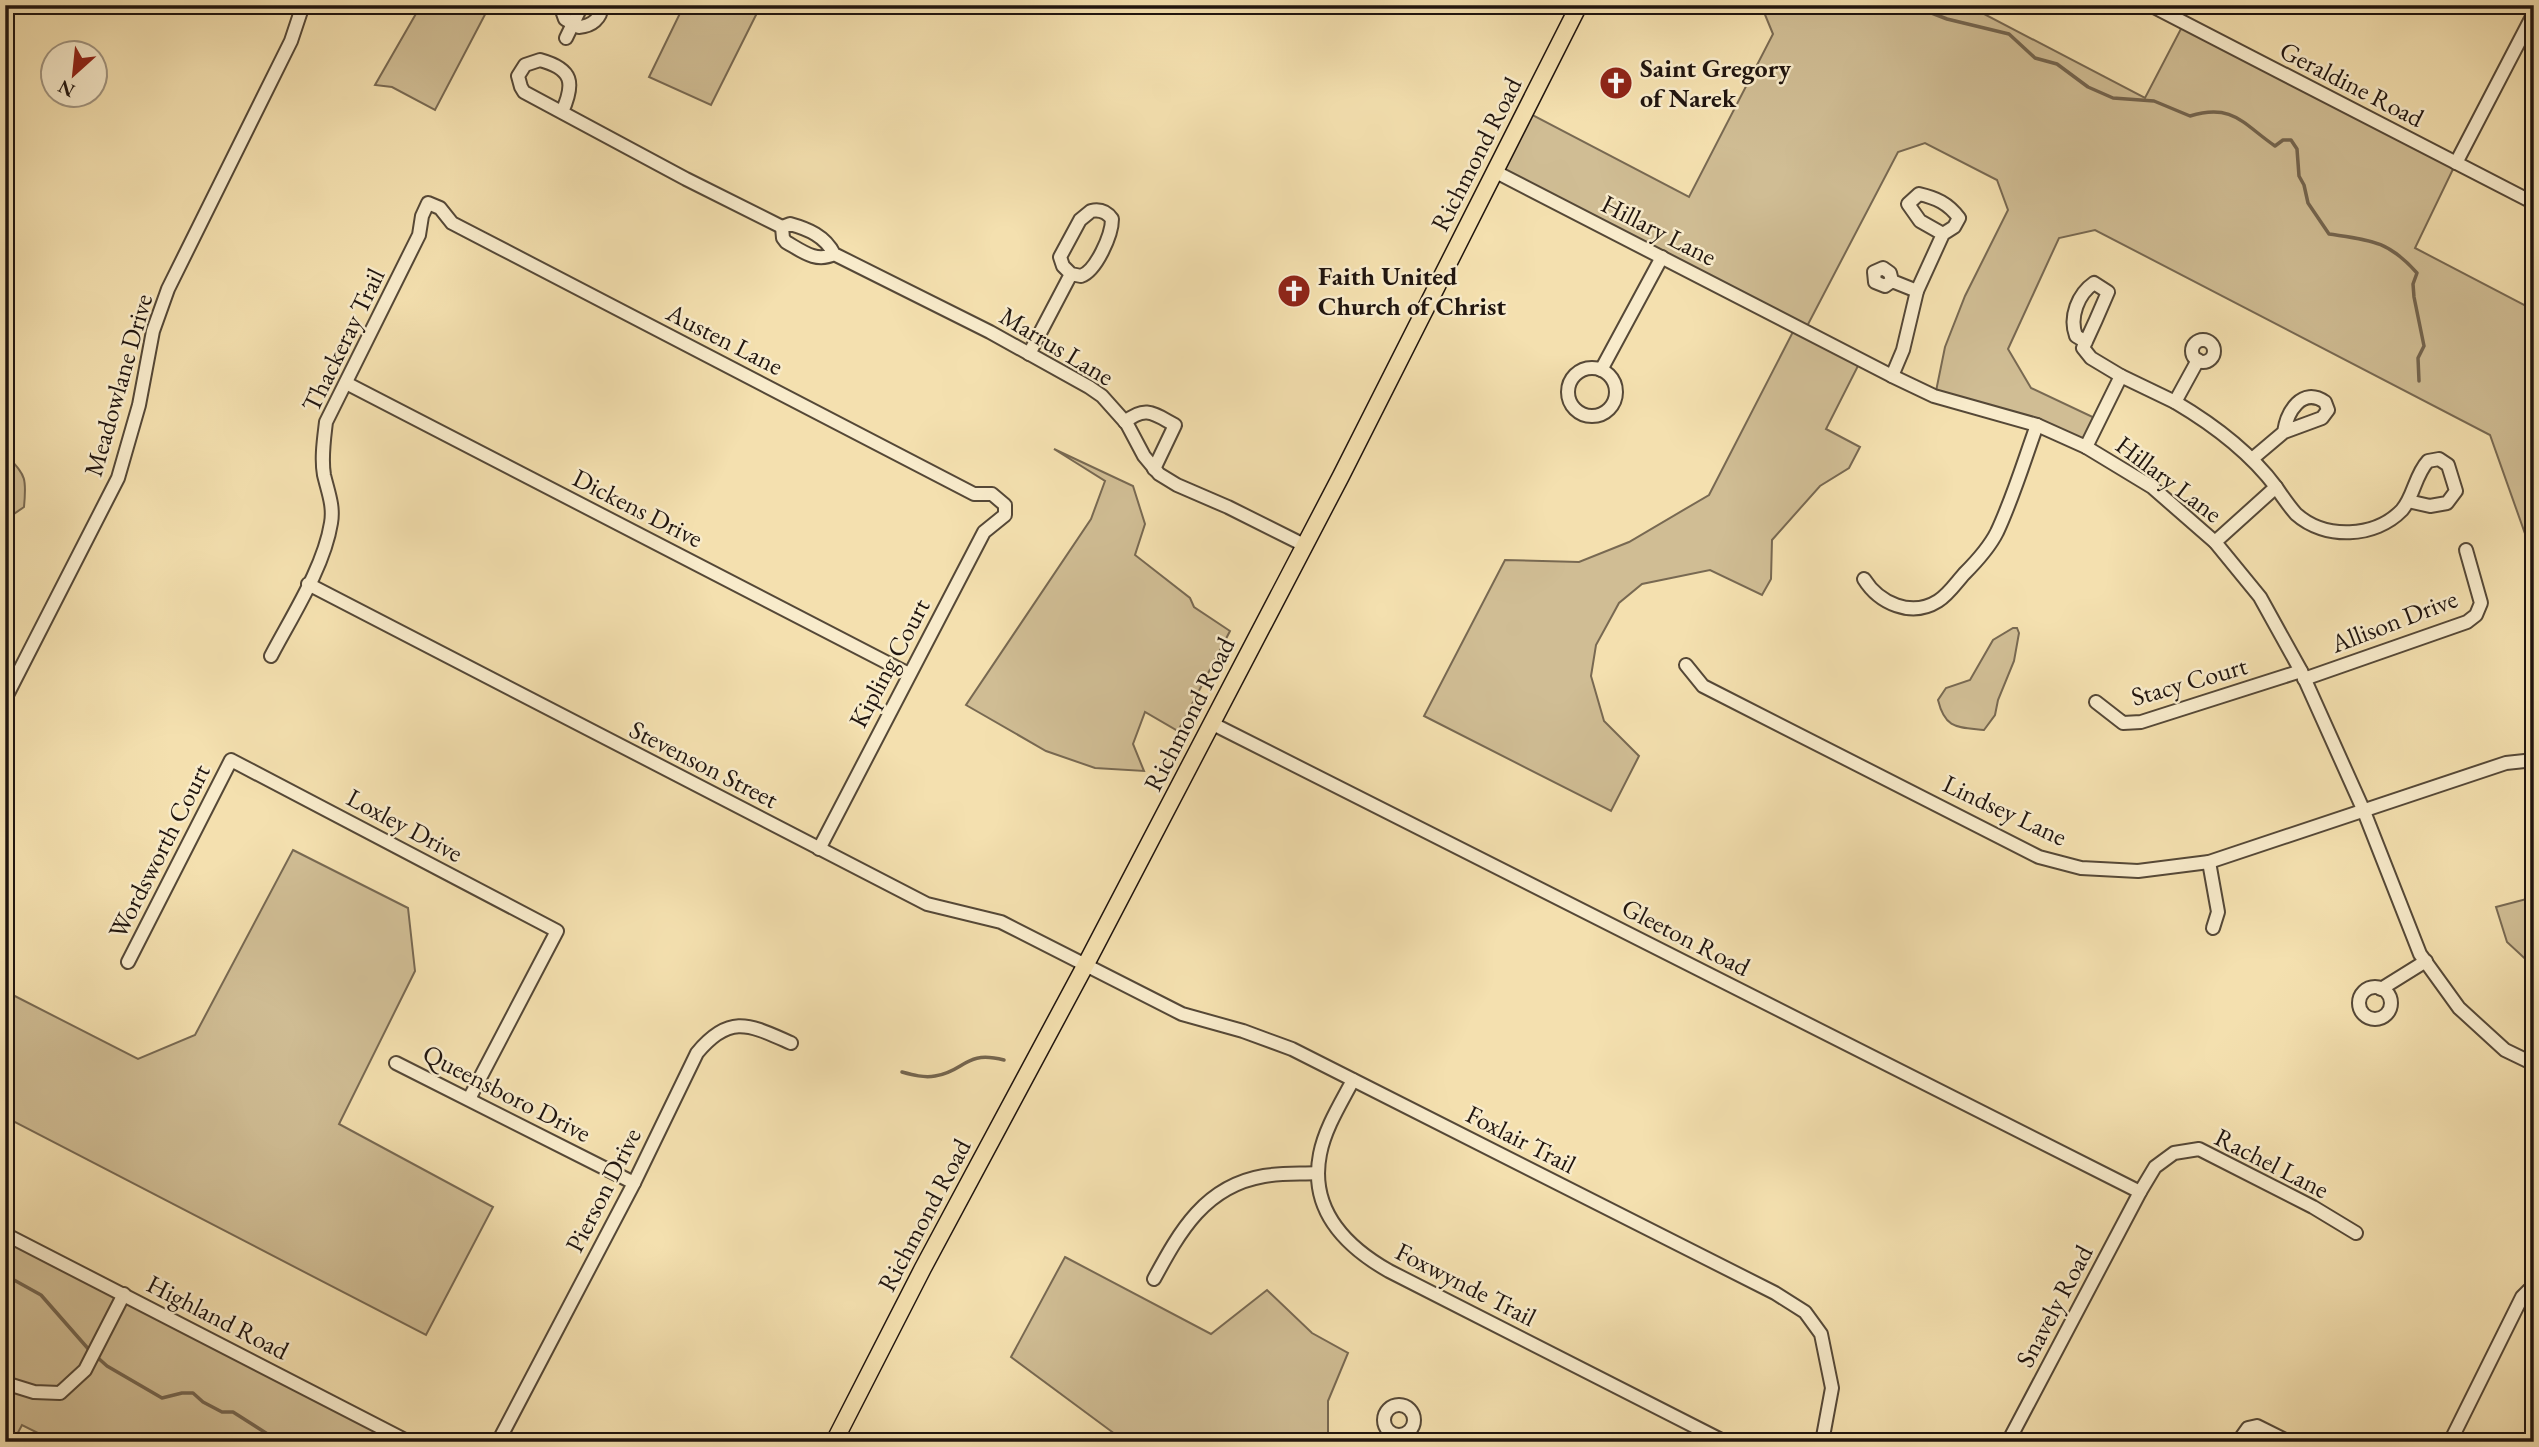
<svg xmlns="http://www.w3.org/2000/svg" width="2539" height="1447" font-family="'EB Garamond',serif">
<rect width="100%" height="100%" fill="#f4e0af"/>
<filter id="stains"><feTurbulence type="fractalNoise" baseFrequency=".00286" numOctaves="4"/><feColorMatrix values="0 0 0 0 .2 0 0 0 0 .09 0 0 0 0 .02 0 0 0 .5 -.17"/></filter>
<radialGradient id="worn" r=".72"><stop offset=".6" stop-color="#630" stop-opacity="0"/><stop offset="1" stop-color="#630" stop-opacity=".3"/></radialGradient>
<!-- green -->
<g fill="#d0bd94" stroke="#786952" stroke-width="2">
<path d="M421 5H490L435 110 392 87 375 85Z"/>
<path d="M684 5H761L711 105 649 77Z"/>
<path d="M1761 5H1967L2145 98 2184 23 2456 163 2415 248 2534 310V559L2490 435 2095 230 2059 238 2008 349 2031 388 2099 420 2086 447 1935 396 1945 347 1965 296 2008 210 1997 180 1925 143 1898 152 1805 330 1861 360 1826 429 1860 447 1849 468 1820 486 1772 540 1771 579 1762 595 1710 570 1642 584 1619 603 1596 645 1591 676 1604 721 1639 756 1611 811 1424 716 1505 560 1579 562 1629 542 1709 495 1796 326 1494 171 1525 111 1689 197 1773 34Z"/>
<path d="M1054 449 1133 486 1145 524 1135 555 1190 598 1194 607 1230 631 1178 731 1145 712 1133 744 1144 771 1095 768 1046 751 966 705 1091 519 1105 481Z"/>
<path d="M5 453C25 476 27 475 24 507L5 520Z"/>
<path d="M2013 628H2017L2019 633 2014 661 1998 700 1995 715 1984 730C1957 727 1945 729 1938 700L1946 688 1970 680 1993 640Z"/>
<path d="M293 850 408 908 415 971 339 1124 493 1207 426 1335 5 1117V991L138 1059 195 1035Z"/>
<path d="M2534 897V967L2507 942 2496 907Z"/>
<path d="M8 1235 409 1442H56L22 1425 13 1442H5V1241Z"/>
<path d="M1065 1257 1211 1334 1267 1290 1312 1333 1348 1353 1328 1401V1442H1117L1119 1437 1011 1357Z"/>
</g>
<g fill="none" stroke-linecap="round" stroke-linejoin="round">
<!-- stream -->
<g stroke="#74654f" stroke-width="3.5">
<path d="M1911 5 1947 19 2009 34 2035 58 2057 64 2088 87 2113 98 2154 101 2190 116C2233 103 2243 124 2275 146L2283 140H2291L2297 149 2299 176 2304 185 2308 203 2329 234C2369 240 2388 240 2417 273L2413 284 2414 297 2424 346 2418 358 2419 381"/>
<path d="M902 1072C913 1075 924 1078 935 1076 966 1071 964 1050 1004 1060"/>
<path d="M5 1275 41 1295 91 1352"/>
<path d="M97 1357 107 1366 162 1398 182 1393H193L203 1402 222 1412H233L280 1442"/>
</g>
<defs>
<g id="minor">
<path d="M560 5 565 19 579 27C592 26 601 19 602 5"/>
<path d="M2150 5 2534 203"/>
<path d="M566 38 582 5"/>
<path d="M562 112C575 83 573 69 540 60L525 65 518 76 521 87 524 92 686 179 782 227"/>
<path d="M2456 163 2534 13"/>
<path d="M1494 171 1892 376 1934 396 2037 425 2086 447 2152 487 2215 542 2260 597 2301 671 2363 809 2420 954 2459 1008 2505 1050 2534 1064"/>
<path d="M834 254C816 263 802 251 786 242L783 238 782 227 790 224C808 229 825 236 834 254L990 332 1089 387 1102 396 1127 424 1144 456 1159 474 1177 485 1228 507 1304 545"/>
<path d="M1892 281 1885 286 1875 282 1874 272 1883 268 1890 273 1892 281 1917 291"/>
<circle cx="2203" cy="351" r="11"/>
<path d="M2086 342 2076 336C2069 317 2078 294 2094 283L2108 292C2100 311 2092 329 2083 348L2091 358 2121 376"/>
<path d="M1029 354 1071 274 1081 276C1096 271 1112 235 1112 219 1107 212 1100 209 1091 211L1080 220 1060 257 1063 266 1071 274"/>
<circle cx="1592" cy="392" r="24"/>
<path d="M1601 370 1662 257"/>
<path d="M1892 376 1903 350 1917 291 1943 234 1954 227 1959 218C1948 203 1936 198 1919 194L1908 204 1920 221 1943 234"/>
<path d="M346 383 909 674"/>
<path d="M2175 402C2214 425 2249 451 2276 487"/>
<path d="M1125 422C1146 405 1154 414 1175 425L1154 469"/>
<path d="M2086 447 2121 376 2175 402 2198 360"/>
<path d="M2252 459 2284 432 2322 418 2328 410 2325 402C2302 386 2287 412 2284 432"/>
<path d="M2215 542 2276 487C2282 496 2289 506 2296 514 2325 540 2375 538 2402 510 2414 496 2415 475 2428 461L2439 459 2448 465 2456 491 2447 503 2430 506 2408 501"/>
<path d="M1864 579C1879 603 1911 618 1938 601 1948 595 1956 583 1964 574 1977 561 1989 548 1997 532 2013 498 2024 461 2037 425"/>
<path d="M308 584 927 904 1001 922 1182 1014 1243 1031 1292 1049 1775 1293 1805 1312 1821 1334 1832 1388 1822 1442"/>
<path d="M271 656C292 616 324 567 331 523 334 506 328 492 324 475 321 458 324 439 326 422L419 235 422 216 428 203 440 208 452 223 974 494H992L1005 505V515L984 532 819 849"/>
<path d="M1686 665 1703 686 2039 857 2081 868 2138 871 2209 862 2506 763 2534 760"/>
<path d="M2304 679 2467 622 2476 615 2481 603 2466 550"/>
<path d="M5 699 118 478 139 405 153 331 168 289 291 41 303 5"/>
<path d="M2096 702 2123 723 2141 722 2301 671"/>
<path d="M1211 723 2140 1192"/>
<path d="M2209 862 2218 912 2213 928"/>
<path d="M128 962 231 760 557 931 469 1099"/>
<circle cx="2375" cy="1003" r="16"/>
<path d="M2381 989 2426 961"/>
<path d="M396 1063 634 1183"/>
<path d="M1353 1080C1341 1103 1325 1128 1320 1154 1309 1209 1345 1246 1389 1271L1725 1442"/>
<path d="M5 1234 409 1442"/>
<path d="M1154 1279C1180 1231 1205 1186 1264 1176 1281 1173 1300 1174 1318 1173"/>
<path d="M5 1383 34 1392 60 1393 85 1370 124 1294"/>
<circle cx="1399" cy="1420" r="15"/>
<path d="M498 1442 634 1183 697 1053C730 1013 750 1025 791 1043"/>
<path d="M2008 1442 2140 1192 2155 1167 2174 1153 2199 1149 2313 1207 2356 1233"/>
<path d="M2238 1442 2248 1428 2257 1426 2289 1442"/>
<path d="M2450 1442 2522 1297 2529 1290H2534"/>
</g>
<path id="major" d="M834 1442 923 1268 1085 966 1341 476 1579 5"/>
</defs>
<!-- minor casing -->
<use href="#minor" stroke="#554837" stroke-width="16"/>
<!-- major casing -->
<use href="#major" stroke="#20150f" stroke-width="19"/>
<!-- minor -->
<use href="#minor" stroke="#f8ebcb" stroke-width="12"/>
<!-- major -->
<use href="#major" stroke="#f4e0af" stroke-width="16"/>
</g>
<!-- icons -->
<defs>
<symbol id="church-disc" viewBox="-11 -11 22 22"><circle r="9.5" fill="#8f2418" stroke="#f8ebcb"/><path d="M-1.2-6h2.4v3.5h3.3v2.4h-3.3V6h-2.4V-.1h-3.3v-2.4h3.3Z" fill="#fff"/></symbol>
</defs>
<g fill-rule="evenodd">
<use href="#church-disc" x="1597" y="64" width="38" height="38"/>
<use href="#church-disc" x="1275" y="272" width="38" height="38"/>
</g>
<g text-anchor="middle" stroke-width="5" stroke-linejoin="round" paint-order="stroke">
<!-- poi labels -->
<g font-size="26" font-weight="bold" fill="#20150f" stroke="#f8ebcb" text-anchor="start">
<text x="1640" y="77">Saint Gregory<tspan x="1640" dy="30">of Narek</tspan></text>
<text x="1318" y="285">Faith United<tspan x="1318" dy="30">Church of Christ</tspan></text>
</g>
<!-- street labels -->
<g font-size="26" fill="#20150f" stroke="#f8ebcb">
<text transform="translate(2352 84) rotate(27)" y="9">Geraldine Road</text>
<text transform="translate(1476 154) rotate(-63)" y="9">Richmond Road</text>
<text transform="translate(1659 230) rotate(27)" y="9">Hillary Lane</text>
<text transform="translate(725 339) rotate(27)" y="9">Austen Lane</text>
<text transform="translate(343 340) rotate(-64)" y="9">Thackeray Trail</text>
<text transform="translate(1057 346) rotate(31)" y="9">Marrus Lane</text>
<text transform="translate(118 385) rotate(-74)" y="9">Meadowlane Drive</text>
<text transform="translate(2169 479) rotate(37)" y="9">Hillary Lane</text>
<text transform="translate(638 508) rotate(27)" y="9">Dickens Drive</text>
<text transform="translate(2394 621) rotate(-21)" y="9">Allison Drive</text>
<text transform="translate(889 663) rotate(-62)" y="9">Kipling Court</text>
<text transform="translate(2189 681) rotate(-16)" y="9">Stacy Court</text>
<text transform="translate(1189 714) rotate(-63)" y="9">Richmond Road</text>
<text transform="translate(704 764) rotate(27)" y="9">Stevenson Street</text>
<text transform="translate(2005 810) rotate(25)" y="9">Lindsey Lane</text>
<text transform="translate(405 825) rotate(28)" y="9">Loxley Drive</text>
<text transform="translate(159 851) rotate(-63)" y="9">Wordsworth Court</text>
<text transform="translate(1686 937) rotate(27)" y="9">Gleeton Road</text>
<text transform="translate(507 1093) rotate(27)" y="9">Queensboro Drive</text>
<text transform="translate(1521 1139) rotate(27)" y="9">Foxlair Trail</text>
<text transform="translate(2272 1163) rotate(27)" y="9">Rachel Lane</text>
<text transform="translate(603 1190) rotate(-63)" y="9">Pierson Drive</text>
<text transform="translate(924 1215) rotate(-62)" y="9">Richmond Road</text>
<text transform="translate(1466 1284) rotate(27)" y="9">Foxwynde Trail</text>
<text transform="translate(2054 1306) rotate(-62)" y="9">Snavely Road</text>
<text transform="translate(218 1317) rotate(27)" y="9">Highland Road</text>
</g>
</g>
<!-- margin -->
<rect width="2539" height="1447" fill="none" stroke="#f4e0af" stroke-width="28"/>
<rect x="7" y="7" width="2525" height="1433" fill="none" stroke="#20150f" stroke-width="3.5"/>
<rect x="14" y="14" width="2511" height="1419" fill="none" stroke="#20150f" stroke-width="2"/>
<!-- north arrow -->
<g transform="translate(74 74) rotate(207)"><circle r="33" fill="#f8ebcb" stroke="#a29580" stroke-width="2"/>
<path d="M0-5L12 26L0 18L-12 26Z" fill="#8f2418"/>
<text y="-10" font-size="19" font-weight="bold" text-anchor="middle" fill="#20150f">N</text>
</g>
<rect width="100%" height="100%" filter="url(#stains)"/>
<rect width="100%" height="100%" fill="url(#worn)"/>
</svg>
